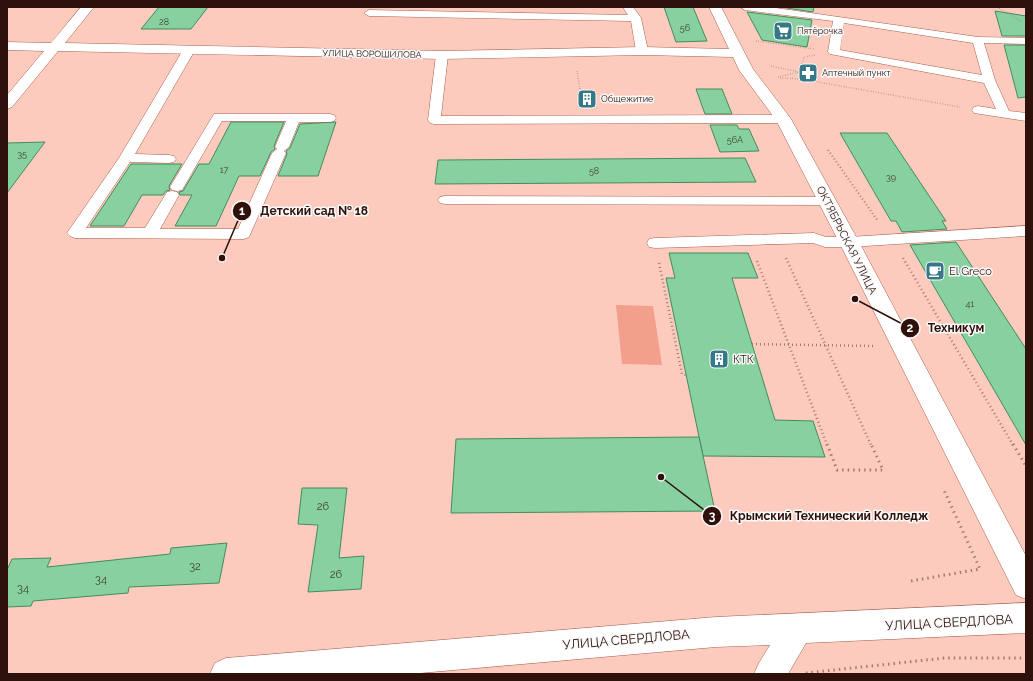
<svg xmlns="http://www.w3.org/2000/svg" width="1033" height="681" font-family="Raleway,sans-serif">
<rect width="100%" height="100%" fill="#fdcbbe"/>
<!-- green -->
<path fill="#f29f8b" d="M616 305 653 306 662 365 622 364Z"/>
<!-- building -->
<g fill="#87d09f" stroke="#438b5f">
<path d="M159 7H208L191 29H141Z"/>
<path d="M664 7H693L707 41 676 42Z"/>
<path d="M780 7H814L813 12Z"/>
<path d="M995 11 1026 16V36H1002Z"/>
<path d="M747 12 812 20 807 47 762 40Z"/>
<path d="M1004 45H1026V97L1018 98Z"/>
<path d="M696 89H722L732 114H705Z"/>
<path d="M231 122H284L274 146 275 149 271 152 260 176H239L216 226H175L192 195H180L179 192 183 191 199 164H209Z"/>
<path d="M336 122 318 176H278L287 154 286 151 290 148 300 124Z"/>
<path d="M710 125H737L739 129H749L759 151 720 152Z"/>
<path d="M840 133H887L946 221H942L947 229 902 232 896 221H891Z"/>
<path d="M45 142 7 193V143Z"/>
<path d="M745 158 756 182 435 184 438 160Z"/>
<path d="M131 164H182L169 186 170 190 166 191 163 195H142L124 226H90Z"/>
<path d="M956 242 1026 349V445L910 245Z"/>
<path d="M669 253H748L758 278H732L775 420 813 421 825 457 703 456 666 278H675Z"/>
<path d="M699 437 715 511 451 513 456 439Z"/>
<path d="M302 488H347L339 558 364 556 361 589 308 592 318 525 298 524Z"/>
<path d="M227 543 219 583 129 587 128 593 33 601 31 606 7 607V570L12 559 51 558 47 567 170 554 171 548Z"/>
</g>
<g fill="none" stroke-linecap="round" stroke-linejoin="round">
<defs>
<g id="lane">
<path d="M625 7H633L641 18 648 51 646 53 642 54 636 51 631 21 369 16 364 13 369 10 628 15 624 9Z"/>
<path d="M740 7H769L978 37 1026 38V44L984 43 995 80 1009 111 1026 113V121L974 113 972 110 974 107 978 106 996 109 984 83 830 54 828 52 833 21 745 10ZM844 23 973 43 982 75 840 50Z"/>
<path d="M189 47 195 50 135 154 169 155 174 156 176 159 174 162 169 163 130 162 86 228H145L167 192 172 191 177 192 179 195 160 229H238L272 153 277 149 275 147 286 121H222L182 190 177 191 172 190 170 187 214 114H330L334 115 336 118 334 121 330 122H299L289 147 284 151 286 153 249 237 244 239 75 238 70 236 67 233 119 158 183 50Z"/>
<path d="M442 52 448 55 441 116 783 115 787 116 789 119 787 122 783 123 434 124 430 123 428 120 436 55Z"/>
<path d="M445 196 827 197 832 198 834 201 832 204 827 205 445 204 440 203 438 200 440 197Z"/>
<path d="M1026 226V236L849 247H825L813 243 655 248 649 247 647 243 649 239 655 238 814 233 826 237H849Z"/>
</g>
<g id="street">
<path d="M81 7H94L65 43 442 51 642 47 729 49 709 7H721L753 69 791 119 859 242 1026 556V599L1016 595 839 242 776 120 739 70 733 57 642 55 442 59 58 51 12 107 7 109V95L44 51 7 50V42L51 43Z"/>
<path d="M1026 603V633L806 643 788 674H754L759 663 770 645 716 647 409 674H210L215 663 226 658 716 617Z"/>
</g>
</defs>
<!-- lane casing -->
<use href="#lane" stroke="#a95f4d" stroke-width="1"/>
<!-- street casing -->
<use href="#street" stroke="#a95f4d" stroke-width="1"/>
<!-- path-far3 -->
<g stroke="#a47b70" stroke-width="1.5" stroke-dasharray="0.5 2" stroke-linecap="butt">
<path d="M997 7 1022 22"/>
<path d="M756 41 814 49"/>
<path d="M771 66 799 72 804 57 816 55"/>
<path d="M577 71 580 90"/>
<path d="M778 77 799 72 801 79 960 107"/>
<path d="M780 78 801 79"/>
</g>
<!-- path-far2 -->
<path stroke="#a47b70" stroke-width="2" stroke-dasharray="1 2.5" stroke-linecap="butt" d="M828 150 878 221"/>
<!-- path-far1 -->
<g stroke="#a47b70" stroke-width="2.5" stroke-dasharray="1 3" stroke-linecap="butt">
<path d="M786 258 871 445"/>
<path d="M903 258 1013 445"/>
<path d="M757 261 827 445"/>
<path d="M659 263 682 374 686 375"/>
<path d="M752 344 874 346"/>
</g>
<!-- path -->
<g stroke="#a47b70" stroke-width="3" stroke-dasharray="1.5 4" stroke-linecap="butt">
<path d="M827 444 837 470H883L871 444"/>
<path d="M1013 444 1026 466"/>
<path d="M911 581 980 569 943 488"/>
<path d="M806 673 945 658H1026"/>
</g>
<!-- lane -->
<use href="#lane" fill="#fff" fill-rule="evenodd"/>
<!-- street -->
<use href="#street" fill="#fff" fill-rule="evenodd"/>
</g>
<!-- icons -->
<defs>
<symbol id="supermarket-square" viewBox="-11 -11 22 22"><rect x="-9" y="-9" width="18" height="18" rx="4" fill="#357988" stroke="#f9f9f9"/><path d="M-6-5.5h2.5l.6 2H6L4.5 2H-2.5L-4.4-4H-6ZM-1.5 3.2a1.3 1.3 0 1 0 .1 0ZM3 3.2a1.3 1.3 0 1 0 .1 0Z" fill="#fff"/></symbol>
<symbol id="pharmacy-square" viewBox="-11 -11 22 22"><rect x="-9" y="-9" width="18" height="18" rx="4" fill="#357988" stroke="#f9f9f9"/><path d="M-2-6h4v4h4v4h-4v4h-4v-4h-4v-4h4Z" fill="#fff"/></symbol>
<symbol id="building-square" viewBox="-11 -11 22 22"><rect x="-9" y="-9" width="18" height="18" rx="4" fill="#357988" stroke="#f9f9f9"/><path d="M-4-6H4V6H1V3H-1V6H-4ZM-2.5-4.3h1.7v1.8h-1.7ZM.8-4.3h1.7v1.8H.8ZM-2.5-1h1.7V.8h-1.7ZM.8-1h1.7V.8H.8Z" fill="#fff"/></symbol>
<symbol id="cafe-square" viewBox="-11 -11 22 22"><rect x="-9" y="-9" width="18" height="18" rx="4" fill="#357988" stroke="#f9f9f9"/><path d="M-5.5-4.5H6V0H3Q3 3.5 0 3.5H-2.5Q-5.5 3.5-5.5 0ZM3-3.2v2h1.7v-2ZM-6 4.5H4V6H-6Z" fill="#fff"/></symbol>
</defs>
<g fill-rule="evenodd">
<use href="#supermarket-square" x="772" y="20" width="22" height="22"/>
<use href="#pharmacy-square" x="797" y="62" width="22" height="22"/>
<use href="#building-square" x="576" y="88" width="22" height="22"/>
<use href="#cafe-square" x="924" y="260" width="22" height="22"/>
<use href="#building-square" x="708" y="348" width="22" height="22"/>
</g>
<g text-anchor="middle" stroke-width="3" stroke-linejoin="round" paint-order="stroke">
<!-- number labels -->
<g font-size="9" fill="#44412f">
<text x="164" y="25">28</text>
<text x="685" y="31">56</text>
<text x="735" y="143">56А</text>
<text x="22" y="157">35</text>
<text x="224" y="173">17</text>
<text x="594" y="174">58</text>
<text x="891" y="180">39</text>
<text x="970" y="307">41</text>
</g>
<!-- far-poi labels -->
<g font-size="9" fill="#2e110a" stroke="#f9f9f9" text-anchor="start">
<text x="797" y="34">Пятёрочка</text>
<text x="822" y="76">Аптечный пункт</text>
<text x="601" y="102">Общежитие</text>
</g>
<!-- far-street labels -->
<g font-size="9" fill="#2e110a" stroke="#f9f9f9">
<text transform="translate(372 54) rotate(1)" y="3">УЛИЦА ВОРОШИЛОВА</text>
</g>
<!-- street labels -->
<g font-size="11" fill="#2e110a" stroke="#f9f9f9">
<text transform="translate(847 240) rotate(63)" y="4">ОКТЯБРЬСКАЯ УЛИЦА</text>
</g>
<!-- poi labels -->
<g font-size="11" fill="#2e110a" stroke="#f9f9f9" text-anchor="start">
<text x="949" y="275">El Greco</text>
<text x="733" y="363">КТК</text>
</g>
<!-- near-number labels -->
<g font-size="11" fill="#44412f">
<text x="323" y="510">26</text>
<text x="195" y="570">32</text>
<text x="336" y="578">26</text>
<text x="101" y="583">34</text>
<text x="23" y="592">34</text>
</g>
<!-- near-street labels -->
<g font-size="13" fill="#2e110a" stroke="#f9f9f9">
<text transform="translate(949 622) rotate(-3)" y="5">УЛИЦА СВЕРДЛОВА</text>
<text transform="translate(626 639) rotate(-5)" y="5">УЛИЦА СВЕРДЛОВА</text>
</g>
</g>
<!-- callouts -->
<path fill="none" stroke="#2e110a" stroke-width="1.5" d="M222 258L242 211M855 299L910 328M661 477L712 516"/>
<g fill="#2e110a" stroke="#f9f9f9" stroke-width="1.5">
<circle cx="222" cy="258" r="4"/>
<circle cx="855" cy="299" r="4"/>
<circle cx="661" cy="477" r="4"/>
<circle cx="242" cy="211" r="10"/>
<circle cx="910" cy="328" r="10"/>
<circle cx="712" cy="516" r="10"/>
</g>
<g font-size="12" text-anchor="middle" font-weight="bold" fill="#fff">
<text x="242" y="215">1</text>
<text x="910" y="332">2</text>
<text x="712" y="520">3</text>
</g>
<g font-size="12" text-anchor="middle" font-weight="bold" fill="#2e110a" stroke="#f9f9f9" stroke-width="3" stroke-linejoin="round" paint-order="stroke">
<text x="314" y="215">Детский сад № 18</text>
<text x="956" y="332">Техникум</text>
<text x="829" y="520">Крымский Технический Колледж</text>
</g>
<!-- border -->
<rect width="1033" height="681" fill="none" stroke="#2e110a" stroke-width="16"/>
</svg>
